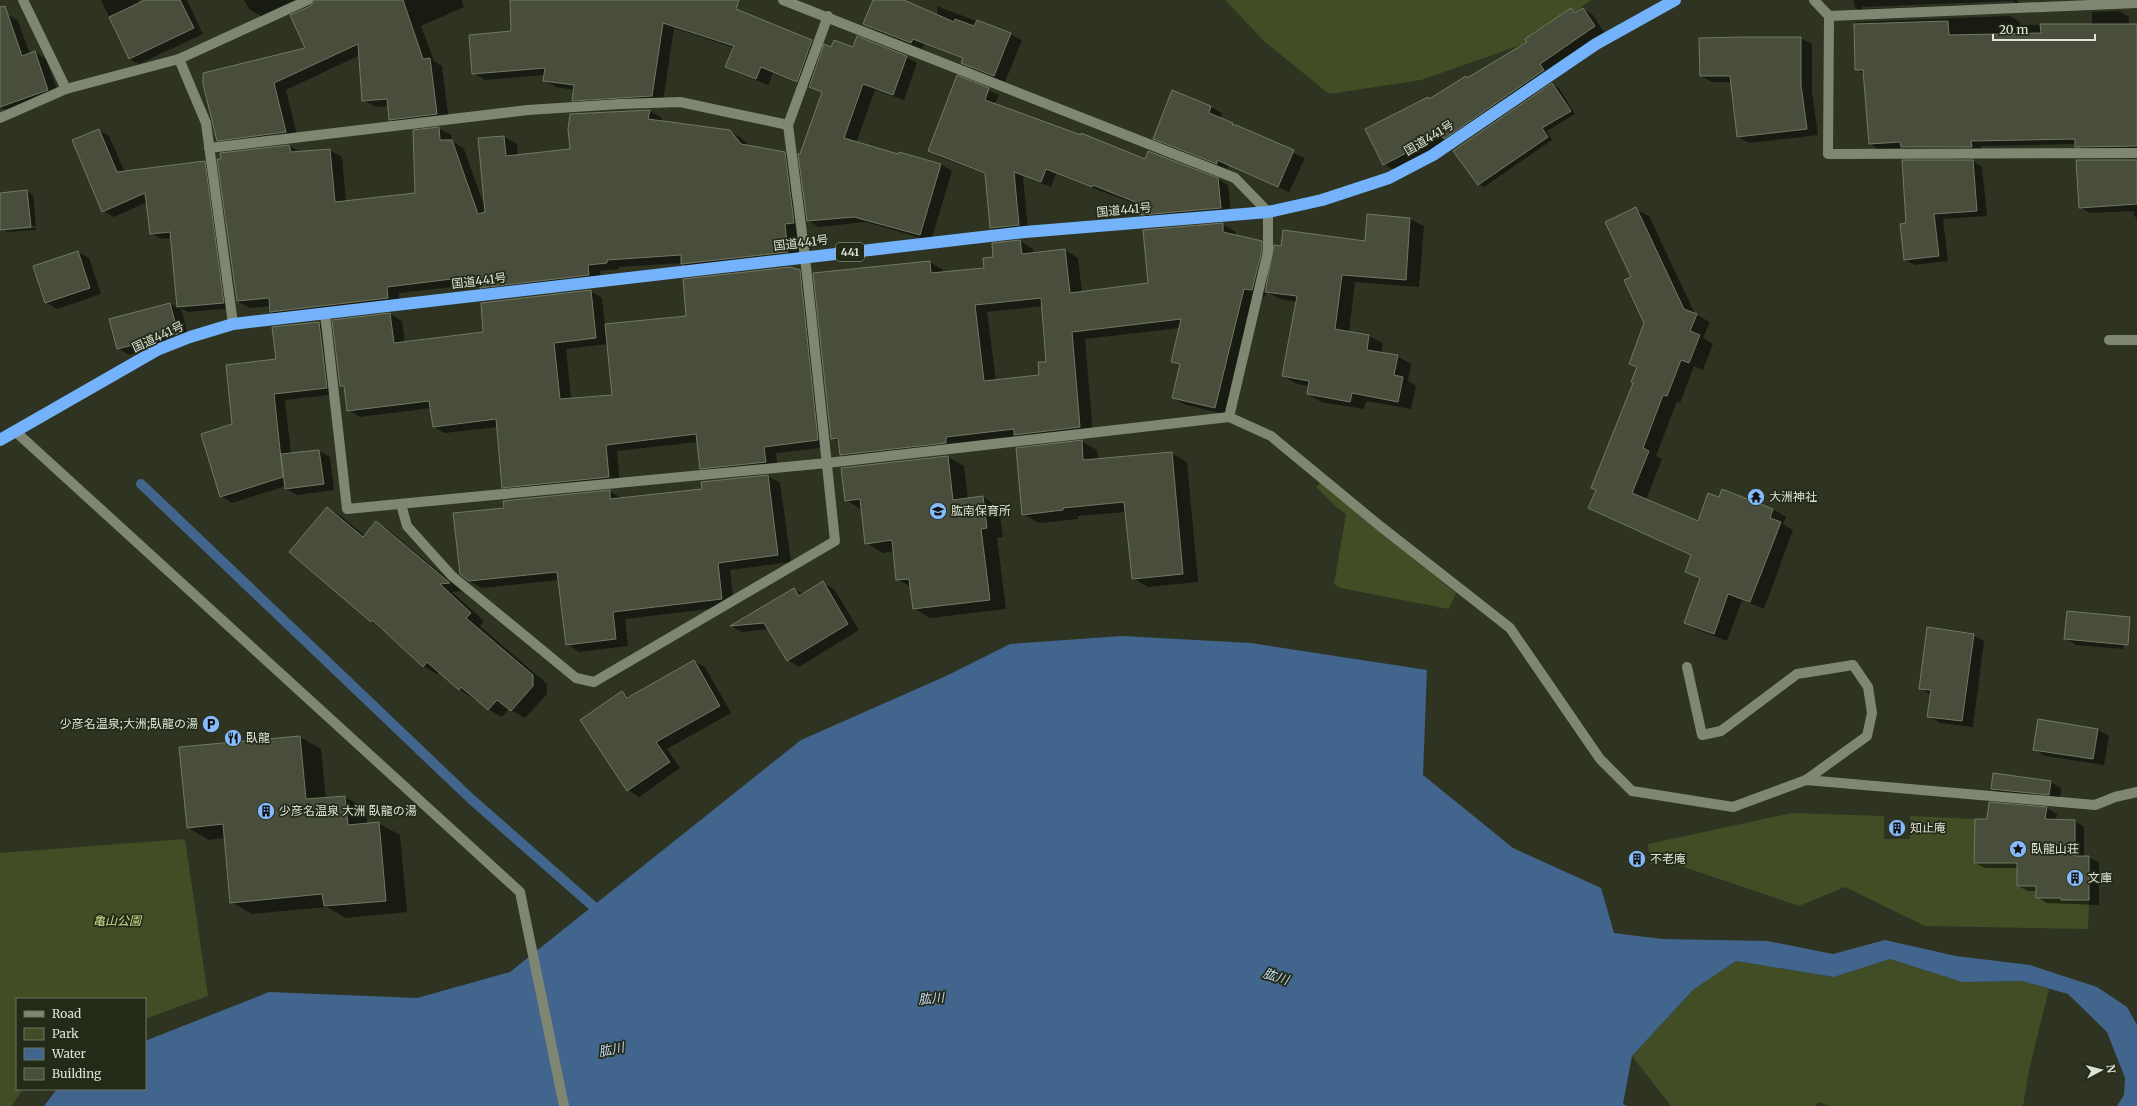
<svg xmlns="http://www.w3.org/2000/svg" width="2137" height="1106" font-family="Merriweather,'Noto Sans JP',serif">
<rect width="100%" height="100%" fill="#2e3421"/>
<!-- green -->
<g fill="#414d24">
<path d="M1225 0H1591L1535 40 1421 80 1329 94 1265 42Z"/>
<path d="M1320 483 1456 593 1449 609 1340 588 1334 584 1346 514 1336 507 1316 487Z"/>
<path d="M1792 813 1884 816V839H1910V816L1975 819V863H2017V886H2036V897C2054 898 2071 900 2089 900L2088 929 1925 926 1845 887 1799 906 1666 861 1650 864 1648 844Z"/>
<path d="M185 839 208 996 145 1019V999H17V1089H23L12 1106H0V853Z"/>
<path d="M1890 959 1962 982 2022 981 2049 989 2029 1070 2023 1106H1830L1818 1102 1815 1106H1671L1632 1056 1696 987 1736 961 1834 977Z"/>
</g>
<!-- water -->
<path fill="#42658e" d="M1122 636 1251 643 1427 670 1423 775 1513 848 1601 888 1614 933 1662 939 1768 941 1833 954 1885 940 1956 956 2030 965 2097 987 2127 1007 2137 1025V1106H2117L2124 1095 2125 1078 2107 1032 2068 994 2022 981 1962 982 1890 959 1834 977 1736 961 1694 989 1632 1056 1623 1104 1627 1106H44L57 1089H145V1041L269 992 417 998 510 972 801 740 946 676 1010 644Z"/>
<!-- shadow -->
<g fill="#0007" fill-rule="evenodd">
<path d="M101 0H138L140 4 148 0H187L203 34 139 64 129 59Z"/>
<path d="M244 0H461L464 7 421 26 434 61 442 66 449 121 402 126 390 119 389 106 376 107 363 100 360 55 286 90 298 139 230 147 218 140 202 74 306 49 315 2 297 10 286 4 263 17 250 10Z"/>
<path d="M511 0H709L812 41 824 48H853L906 57 917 63 904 100 875 90 856 143 941 164 952 171 931 241 866 222 819 227 808 221 800 155 823 93 809 85 808 87 773 73 768 85 738 73 727 67 734 48 674 28 663 102 584 106 573 100 575 90 556 87 544 80 545 75 485 80 473 73 512 32Z"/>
<path d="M875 0H901L938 16 937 6 1010 34 1022 40 1005 82 973 69 962 63 964 59 924 44 922 49 875 30 864 24Z"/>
<path d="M1854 0H2018V7L1864 13 1855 8ZM2014 1V3L1862 9V7Z"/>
<path d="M1583 9 1593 15 1604 32 1455 144 1394 170 1384 164 1428 98 1431 100 1466 77 1469 79 1528 42 1571 10 1576 13Z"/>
<path d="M2119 11 2129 17V25H2137V152H2086L2076 144 1981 146 1982 152 1912 153 1904 148 1880 150 1870 144 1864 74 1856 69 1855 22 2010 16 2020 22V25L2092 24V12Z"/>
<path d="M7 14 18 21 30 54 35 52 46 59 59 96 11 113 0 107V17Z"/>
<path d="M1800 38 1812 44V92L1818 135 1749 143 1738 137 1731 82H1712L1701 76Z"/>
<path d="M957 77 999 95 995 104 1146 160 1218 179 1228 185 1231 214 1152 220 1142 214 1141 206 1056 174 1051 187 1023 176 1028 230 1001 234 991 228 986 174 939 157 929 151Z"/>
<path d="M1552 84 1558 87 1575 114 1547 131 1552 140 1484 187 1479 184Z"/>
<path d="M1172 91 1211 107 1222 113 1220 119 1305 158 1289 192 1228 165V169L1165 145 1154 138Z"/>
<path d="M650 111 662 118 661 122 730 131 743 139 749 146 785 153 797 160 800 259 695 271 682 263 619 267V269L600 271 601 282 493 294 481 287H474L470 285 399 293 400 305 284 319 271 312V306L250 308 237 301 289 146 300 152 329 150 342 157 346 201 416 194 438 128 451 135 452 141 464 149 485 208 480 139 504 137 517 144 518 156 572 150Z"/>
<path d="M99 130 109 136 125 172 204 162 215 168 234 308 188 312 181 308 189 340 129 355 118 348 110 319 170 304 178 308 171 238 161 239 151 233 147 202 114 217 103 211Z"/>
<path d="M2137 160V218L2134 216V211L2090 213 2080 207Z"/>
<path d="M1973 161 1982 167 1987 216 1943 219 1948 261 1915 265 1905 260 1907 224Z"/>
<path d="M27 191 33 195 36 226 6 228V230L36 228V230L7 232 2 229 0 194Z"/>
<path d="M1635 209 1649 216 1695 314 1710 322 1703 338 1713 344 1703 370 1694 366 1680 403 1677 401 1656 456 1662 459 1646 500 1698 522 1719 498 1773 509 1786 517 1783 524 1793 530 1764 609 1742 600 1727 641 1698 630 1685 623 1701 580 1686 571 1692 556 1589 508 1634 383 1638 368 1630 363 1645 323 1632 277Z"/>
<path d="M1368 215 1410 219 1424 226 1419 287 1355 282 1349 332 1369 336 1383 343 1381 353 1397 356 1411 364 1408 381 1416 386 1411 409 1366 401 1364 409 1321 402 1308 394 1309 386 1297 384 1283 376 1297 302 1280 299 1267 292 1265 297 1257 296 1228 415 1186 405 1173 398 1181 366 1172 361 1180 328 1085 339 1093 435 854 462 841 454 839 442 832 438 930 262 943 270V273L985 269 994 257 1020 241 1033 249 1034 254 1065 250 1078 258 1082 292 1149 284 1222 224 1236 232V236L1261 242 1274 250 1281 247 1366 242ZM1258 247 1273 256V258L1257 249ZM1043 306 1047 363 1041 375 996 381 987 312Z"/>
<path d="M78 252 89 258 101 294 57 309 46 302Z"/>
<path d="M799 271 811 278 829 447 776 453 778 469 713 475 701 468 698 442 617 451 620 484 515 494 503 487 498 427 445 433 434 427 431 408 360 417 348 410 345 388 341 386 390 314 402 321 405 343 484 333 590 291 602 298 605 325 687 317ZM608 344 613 395 571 399 566 349Z"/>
<path d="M319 323 330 329 338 394 285 400 291 454 319 451 330 457 334 490 297 495 286 489V486L232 503 221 496 233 425 277 360 273 328Z"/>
<path d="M1081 441 1097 450 1098 460 1171 453 1187 462 1198 582 1148 587 1133 578 1126 512 1078 516V519L1039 523 1023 514Z"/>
<path d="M948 457 964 466 968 499 983 497 999 507 1003 537 997 538 1006 609 930 618 913 608 911 587 897 579 894 551 883 553 866 543 862 510 846 500Z"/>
<path d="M768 476 780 483 791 562 730 570 734 606 625 619 628 646 579 652 567 644 559 580 482 588 469 581 505 509 609 491 622 498 703 490Z"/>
<path d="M327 508 341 516 365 536 376 523 390 531 462 591 452 592 484 621 480 626 547 684V694L525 718 509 709 502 717 488 709 459 689 440 671 437 674 423 666 371 621Z"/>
<path d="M823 583 834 589 859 630 799 667 788 660 769 629 742 632 732 626 794 589 803 594Z"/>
<path d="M2127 623 2123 649 2076 645 2065 638Z"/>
<path d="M1973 635 1984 641 1973 727 1940 723 1928 716 1931 695 1920 688Z"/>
<path d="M694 661 705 667 731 713 667 749 680 768 639 797 628 790 622 693 631 697Z"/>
<path d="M2098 730 2109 736 2104 765 2045 756 2034 749Z"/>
<path d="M300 737 321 749 326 799 345 797 366 809 367 824 378 823 400 835 407 912 346 918 327 907 252 914 231 902 225 838 209 840 187 827Z"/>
<path d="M1994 774 2051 782 2061 788 2060 800 2003 795 1992 789Z"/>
<path d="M1990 803 2047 808 2057 814 2056 820 2075 821 2084 827V857H2089L2099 863V905L2047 903 2037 897V891H2028L2018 886V868H1985L1975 863 1988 820Z"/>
</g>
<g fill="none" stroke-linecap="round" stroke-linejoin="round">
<!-- stream -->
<path stroke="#42658e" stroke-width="10" d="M141 484 471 799 602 914"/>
</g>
<!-- building -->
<g fill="#484e3b" stroke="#717863" fill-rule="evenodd">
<path d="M145 0H180L194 28 129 59 109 17Z"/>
<path d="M314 0H403L423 59 430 58 437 114 389 120 387 99 362 101 358 44 274 83 286 132 217 141 203 84V73L305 48 290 15 311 6Z"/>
<path d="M510 0H739L736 9 812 40 797 82 761 67 756 79 725 67 734 46 663 23 652 96 572 101 574 85 543 81 545 68 472 74 469 35 511 31Z"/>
<path d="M873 0H904L954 22 955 19 974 26 977 20 1011 33 994 76 961 63 963 58 913 39 911 43 863 24Z"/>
<path d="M5 6 22 56 35 51 48 90 0 107V7Z"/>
<path d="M1571 8 1574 13 1583 8 1595 26 1540 64 1544 70 1444 139 1441 135 1383 165 1365 129 1428 97 1429 99 1466 76 1467 78 1527 42 1525 39Z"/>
<path d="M1948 21 1949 35 2041 33 2040 24H2137V146L2075 147V139L1971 141 1972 147H1901L1900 142 1869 144 1863 70H1855L1854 24Z"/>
<path d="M857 36 907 56 893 95 863 84 844 138 898 154 899 152 941 164 920 235 854 217 807 221 798 154H800L822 92 809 87 824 44 831 47 834 40 853 47Z"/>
<path d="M1744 37H1801V85L1807 129 1737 137 1730 76H1700L1699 38Z"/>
<path d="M957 75 989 88 985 100 1081 135V133L1145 159 1148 151 1218 178 1221 208 1141 215 1140 204 1093 185 1092 187 1046 169 1041 182 1014 172 1019 225 990 228 985 173 928 151Z"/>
<path d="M1552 83 1571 111 1542 128 1548 137 1478 185 1453 151Z"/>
<path d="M1172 90 1211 106 1209 113 1233 123 1232 125H1236L1294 150 1278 187 1217 160V164L1153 139Z"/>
<path d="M650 110 648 119 730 130 741 144 785 152 794 223 785 224 788 252 681 264V255L607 260V263L588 265 589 275 480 288 479 279 461 281 460 278 387 287 388 298 270 312 269 298 237 301 217 159H221L220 153 289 145 291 152 330 149 335 202 415 193 413 130 439 127 440 140H452L478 214 485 212 478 138 504 136 506 156 570 149 568 129 570 114Z"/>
<path d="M99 129 117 172 205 161 224 303 177 307 170 232 150 234 145 193 102 212 72 140Z"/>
<path d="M1902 160H1973L1977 211 1934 214 1939 256 1904 260 1900 224 1906 223Z"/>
<path d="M2076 160H2137V204L2079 208Z"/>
<path d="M27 190 31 227 0 230V193Z"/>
<path d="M1636 207 1684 309 1697 314 1690 331 1700 335 1689 363 1681 360 1667 396 1663 395 1643 448 1649 451 1632 493 1698 521 1708 493 1719 497 1722 489 1773 509 1770 518 1781 522 1750 602 1728 594 1714 634 1684 623 1700 578 1685 572 1691 555 1588 508 1596 490 1591 488 1633 383 1631 382 1637 367 1629 364 1644 323 1624 280 1631 277 1605 222Z"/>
<path d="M1367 214 1410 218 1406 280 1342 275 1335 329 1369 335 1367 350 1398 355 1394 375 1403 377 1398 402 1352 393 1350 402 1307 394 1309 381 1282 376 1297 296 1265 292 1274 245 1281 246 1283 230 1365 241Z"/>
<path d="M1223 223V232L1262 241V250L1252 290 1244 289 1215 408 1172 398 1180 364 1171 362 1181 319 1072 332 1080 427 1014 435V429L946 437V443L840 455 838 438 831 439 813 273 930 261 931 273 984 268 983 258 993 257 992 243 1020 240 1022 254 1065 249 1070 293 1148 283 1143 230ZM1041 298 1046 362H1038L1039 375 984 381 975 305Z"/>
<path d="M78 251 90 288 45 303 33 266Z"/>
<path d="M790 267 800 270 818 440 764 447 766 462 700 469 696 434 606 445 609 477 502 488 496 419 433 427 429 401 347 411 344 386H340L332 320 390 313 394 343 483 332 481 303 591 290 596 338 554 343 560 399 612 395 605 324 686 316 683 279Z"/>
<path d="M170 303 178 334 117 349 109 319Z"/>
<path d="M319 322 327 388 274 394 283 477 220 497 201 434 232 424 226 365 276 359 272 327Z"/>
<path d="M1082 440 1083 460 1172 452 1183 574 1132 579 1124 502 1063 508V510L1022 515 1016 448Z"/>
<path d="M319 450 324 484 285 489 281 454Z"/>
<path d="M948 456 953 500 983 496 987 528 981 529 990 600 913 609 909 579 896 580 892 540 865 544 860 499 845 501 841 468Z"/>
<path d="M768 475 778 555 718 563 722 599 613 612 616 639 566 645 557 572 469 581 460 574 453 513 504 508 503 501 610 490V499L702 489 701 482Z"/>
<path d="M327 507 363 537 376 521 450 583 440 584 471 613 466 618 533 675V686L511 711 497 700 488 710 461 687 459 690 427 662 423 667 372 620 371 622 289 552Z"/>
<path d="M823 581 848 624 787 661 764 623 730 626 794 588 799 596Z"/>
<path d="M2067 611 2130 617 2128 645 2064 639Z"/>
<path d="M1927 627 1974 634 1962 721 1927 717 1931 690 1919 689Z"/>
<path d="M694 660 720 706 656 742 670 762 627 791 580 720 622 691 627 698Z"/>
<path d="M2038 719 2098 729 2093 759 2033 750Z"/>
<path d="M300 736 306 799 345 796 348 825 379 822 386 901 324 906 322 894 230 903 223 824 187 828 179 747Z"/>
<path d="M1993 773 2051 781 2049 795 1991 789Z"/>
<path d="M1989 802 2047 807 2045 819 2075 820V856H2089V900H2061V898H2036V886H2017V863H1974L1975 819H1987Z"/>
</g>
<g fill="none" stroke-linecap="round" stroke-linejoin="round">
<!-- minor -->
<g stroke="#7f8671" stroke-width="10">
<path d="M23 0 66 89"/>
<path d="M783 0 1235 178 1268 212V251L1229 417"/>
<path d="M1814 0 1829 16 2137 3"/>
<path d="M1829 16 1828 154 2137 153"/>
<path d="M179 59 308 0"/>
<path d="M0 118 66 89 179 59 206 123 233 324"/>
<path d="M209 148 528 110 620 104 680 102 788 125"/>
<path d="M325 314 347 509 827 463 1229 417 1271 436 1380 526 1510 628 1600 759 1632 791 1733 807 1806 780 2095 805 2115 797 2137 792"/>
<path d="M2109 340H2137"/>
<path d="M16 432 520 892 564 1106"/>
<path d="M401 504 407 526 452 576 576 678 594 682 835 541 805 257 788 125 828 16"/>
<path d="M1687 667 1702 735 1721 731 1797 674 1853 665 1868 687 1872 713 1867 736 1806 780"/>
</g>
<!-- highway -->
<path stroke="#74b3fc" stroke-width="12" d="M0 440 157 350 190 337 233 324 1025 232 1268 212 1322 200 1389 178 1433 155 1596 44 1675 0"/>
</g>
<!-- icons -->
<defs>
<symbol id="temple-disc" viewBox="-11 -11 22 22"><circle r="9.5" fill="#85bbfb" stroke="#242a18"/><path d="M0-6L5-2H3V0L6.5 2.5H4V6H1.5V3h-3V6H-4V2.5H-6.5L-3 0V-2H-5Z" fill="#111"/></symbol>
<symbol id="school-disc" viewBox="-11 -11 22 22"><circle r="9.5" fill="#85bbfb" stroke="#242a18"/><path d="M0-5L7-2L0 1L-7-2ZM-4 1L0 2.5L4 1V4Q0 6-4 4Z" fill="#111"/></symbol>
<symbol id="parking-disc" viewBox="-11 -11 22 22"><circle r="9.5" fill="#85bbfb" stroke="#242a18"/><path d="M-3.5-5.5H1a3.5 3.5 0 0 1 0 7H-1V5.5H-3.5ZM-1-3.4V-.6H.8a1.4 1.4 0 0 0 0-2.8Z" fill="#111"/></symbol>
<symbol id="restaurant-disc" viewBox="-11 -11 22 22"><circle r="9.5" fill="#85bbfb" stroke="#242a18"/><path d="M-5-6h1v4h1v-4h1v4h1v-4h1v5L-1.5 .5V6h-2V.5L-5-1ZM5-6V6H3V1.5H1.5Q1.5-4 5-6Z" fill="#111"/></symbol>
<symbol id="building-disc" viewBox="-11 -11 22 22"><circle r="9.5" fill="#85bbfb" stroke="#242a18"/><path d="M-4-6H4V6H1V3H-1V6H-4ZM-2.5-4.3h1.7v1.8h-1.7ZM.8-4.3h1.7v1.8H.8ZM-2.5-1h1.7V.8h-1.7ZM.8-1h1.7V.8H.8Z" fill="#111"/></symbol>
<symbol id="sight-disc" viewBox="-11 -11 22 22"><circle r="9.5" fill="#85bbfb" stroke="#242a18"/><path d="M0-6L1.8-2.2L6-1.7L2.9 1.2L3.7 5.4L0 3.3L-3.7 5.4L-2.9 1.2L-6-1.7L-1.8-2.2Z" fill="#111"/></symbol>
</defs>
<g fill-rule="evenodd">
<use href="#temple-disc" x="1746" y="487" width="20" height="20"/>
<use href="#school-disc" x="928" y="501" width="20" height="20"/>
<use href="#parking-disc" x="201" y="714" width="20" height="20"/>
<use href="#restaurant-disc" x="223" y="728" width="20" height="20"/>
<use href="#building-disc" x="256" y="801" width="20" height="20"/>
<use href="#building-disc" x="1887" y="818" width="20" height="20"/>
<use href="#sight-disc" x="2008" y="839" width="20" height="20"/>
<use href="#building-disc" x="1627" y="849" width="20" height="20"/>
<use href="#building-disc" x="2065" y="868" width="20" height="20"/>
</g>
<g text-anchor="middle" stroke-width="3.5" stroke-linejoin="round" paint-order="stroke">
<!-- shield labels -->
<rect fill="#242a18" stroke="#a6ab9e" stroke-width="1" x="836" y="243" width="28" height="18" rx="3"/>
<g font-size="11" font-weight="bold" fill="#dee2d7">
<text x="850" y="256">441</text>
</g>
<!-- street labels -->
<g font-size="12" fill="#dee2d7" stroke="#242a18">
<text transform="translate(1429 138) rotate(-31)" y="4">国道441号</text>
<text transform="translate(1124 210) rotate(-5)" y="4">国道441号</text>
<text transform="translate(801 243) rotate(-7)" y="4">国道441号</text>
<text transform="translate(479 281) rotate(-7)" y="4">国道441号</text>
<text transform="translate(158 337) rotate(-25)" y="4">国道441号</text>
</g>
<!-- poi labels -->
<g font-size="12" fill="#dee2d7" stroke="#242a18" text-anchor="start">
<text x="1769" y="501">大洲神社</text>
<text x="951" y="515">肱南保育所</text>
<text x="198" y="728" text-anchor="end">少彦名温泉;大洲;臥龍の湯</text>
<text x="246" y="742">臥龍</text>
<text x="279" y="815">少彦名温泉 大洲 臥龍の湯</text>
<text x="1910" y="832">知止庵</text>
<text x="2031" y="853">臥龍山荘</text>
<text x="1650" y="863">不老庵</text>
<text x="2088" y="882">文庫</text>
</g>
<!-- park labels -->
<g font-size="12" font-style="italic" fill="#c8e090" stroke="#242a18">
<text x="117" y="925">亀山公園</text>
</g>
<!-- water labels -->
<g font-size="13" font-style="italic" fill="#c2d8f2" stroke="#242a18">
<text transform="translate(1276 976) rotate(18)" y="5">肱川</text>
<text transform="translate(931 998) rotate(-5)" y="5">肱川</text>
<text transform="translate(611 1049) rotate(-11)" y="5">肱川</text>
</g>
</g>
<!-- legend -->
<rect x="16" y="998" width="130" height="92" fill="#242a18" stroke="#6e7464"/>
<rect x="24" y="1011" width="20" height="6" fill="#7f8671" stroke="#6e7464"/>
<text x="52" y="1018" font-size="12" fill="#dee2d7">Road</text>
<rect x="24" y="1028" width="20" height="12" fill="#414d24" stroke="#6e7464"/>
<text x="52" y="1038" font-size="12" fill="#dee2d7">Park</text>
<rect x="24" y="1048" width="20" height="12" fill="#42658e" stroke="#6e7464"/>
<text x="52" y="1058" font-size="12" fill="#dee2d7">Water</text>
<rect x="24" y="1068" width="20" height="12" fill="#484e3b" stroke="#6e7464"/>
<text x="52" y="1078" font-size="12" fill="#dee2d7">Building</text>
<!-- north arrow -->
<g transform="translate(2101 1070) rotate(83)" stroke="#242a18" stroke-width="3" paint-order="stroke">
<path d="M0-3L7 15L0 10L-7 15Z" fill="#dee2d7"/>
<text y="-6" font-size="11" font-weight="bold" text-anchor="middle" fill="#dee2d7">N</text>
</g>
<!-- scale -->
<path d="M1993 34v6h102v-6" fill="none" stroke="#dee2d7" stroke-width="2"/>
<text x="1999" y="34" font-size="12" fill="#dee2d7" stroke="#242a18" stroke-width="3" paint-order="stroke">20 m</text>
</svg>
